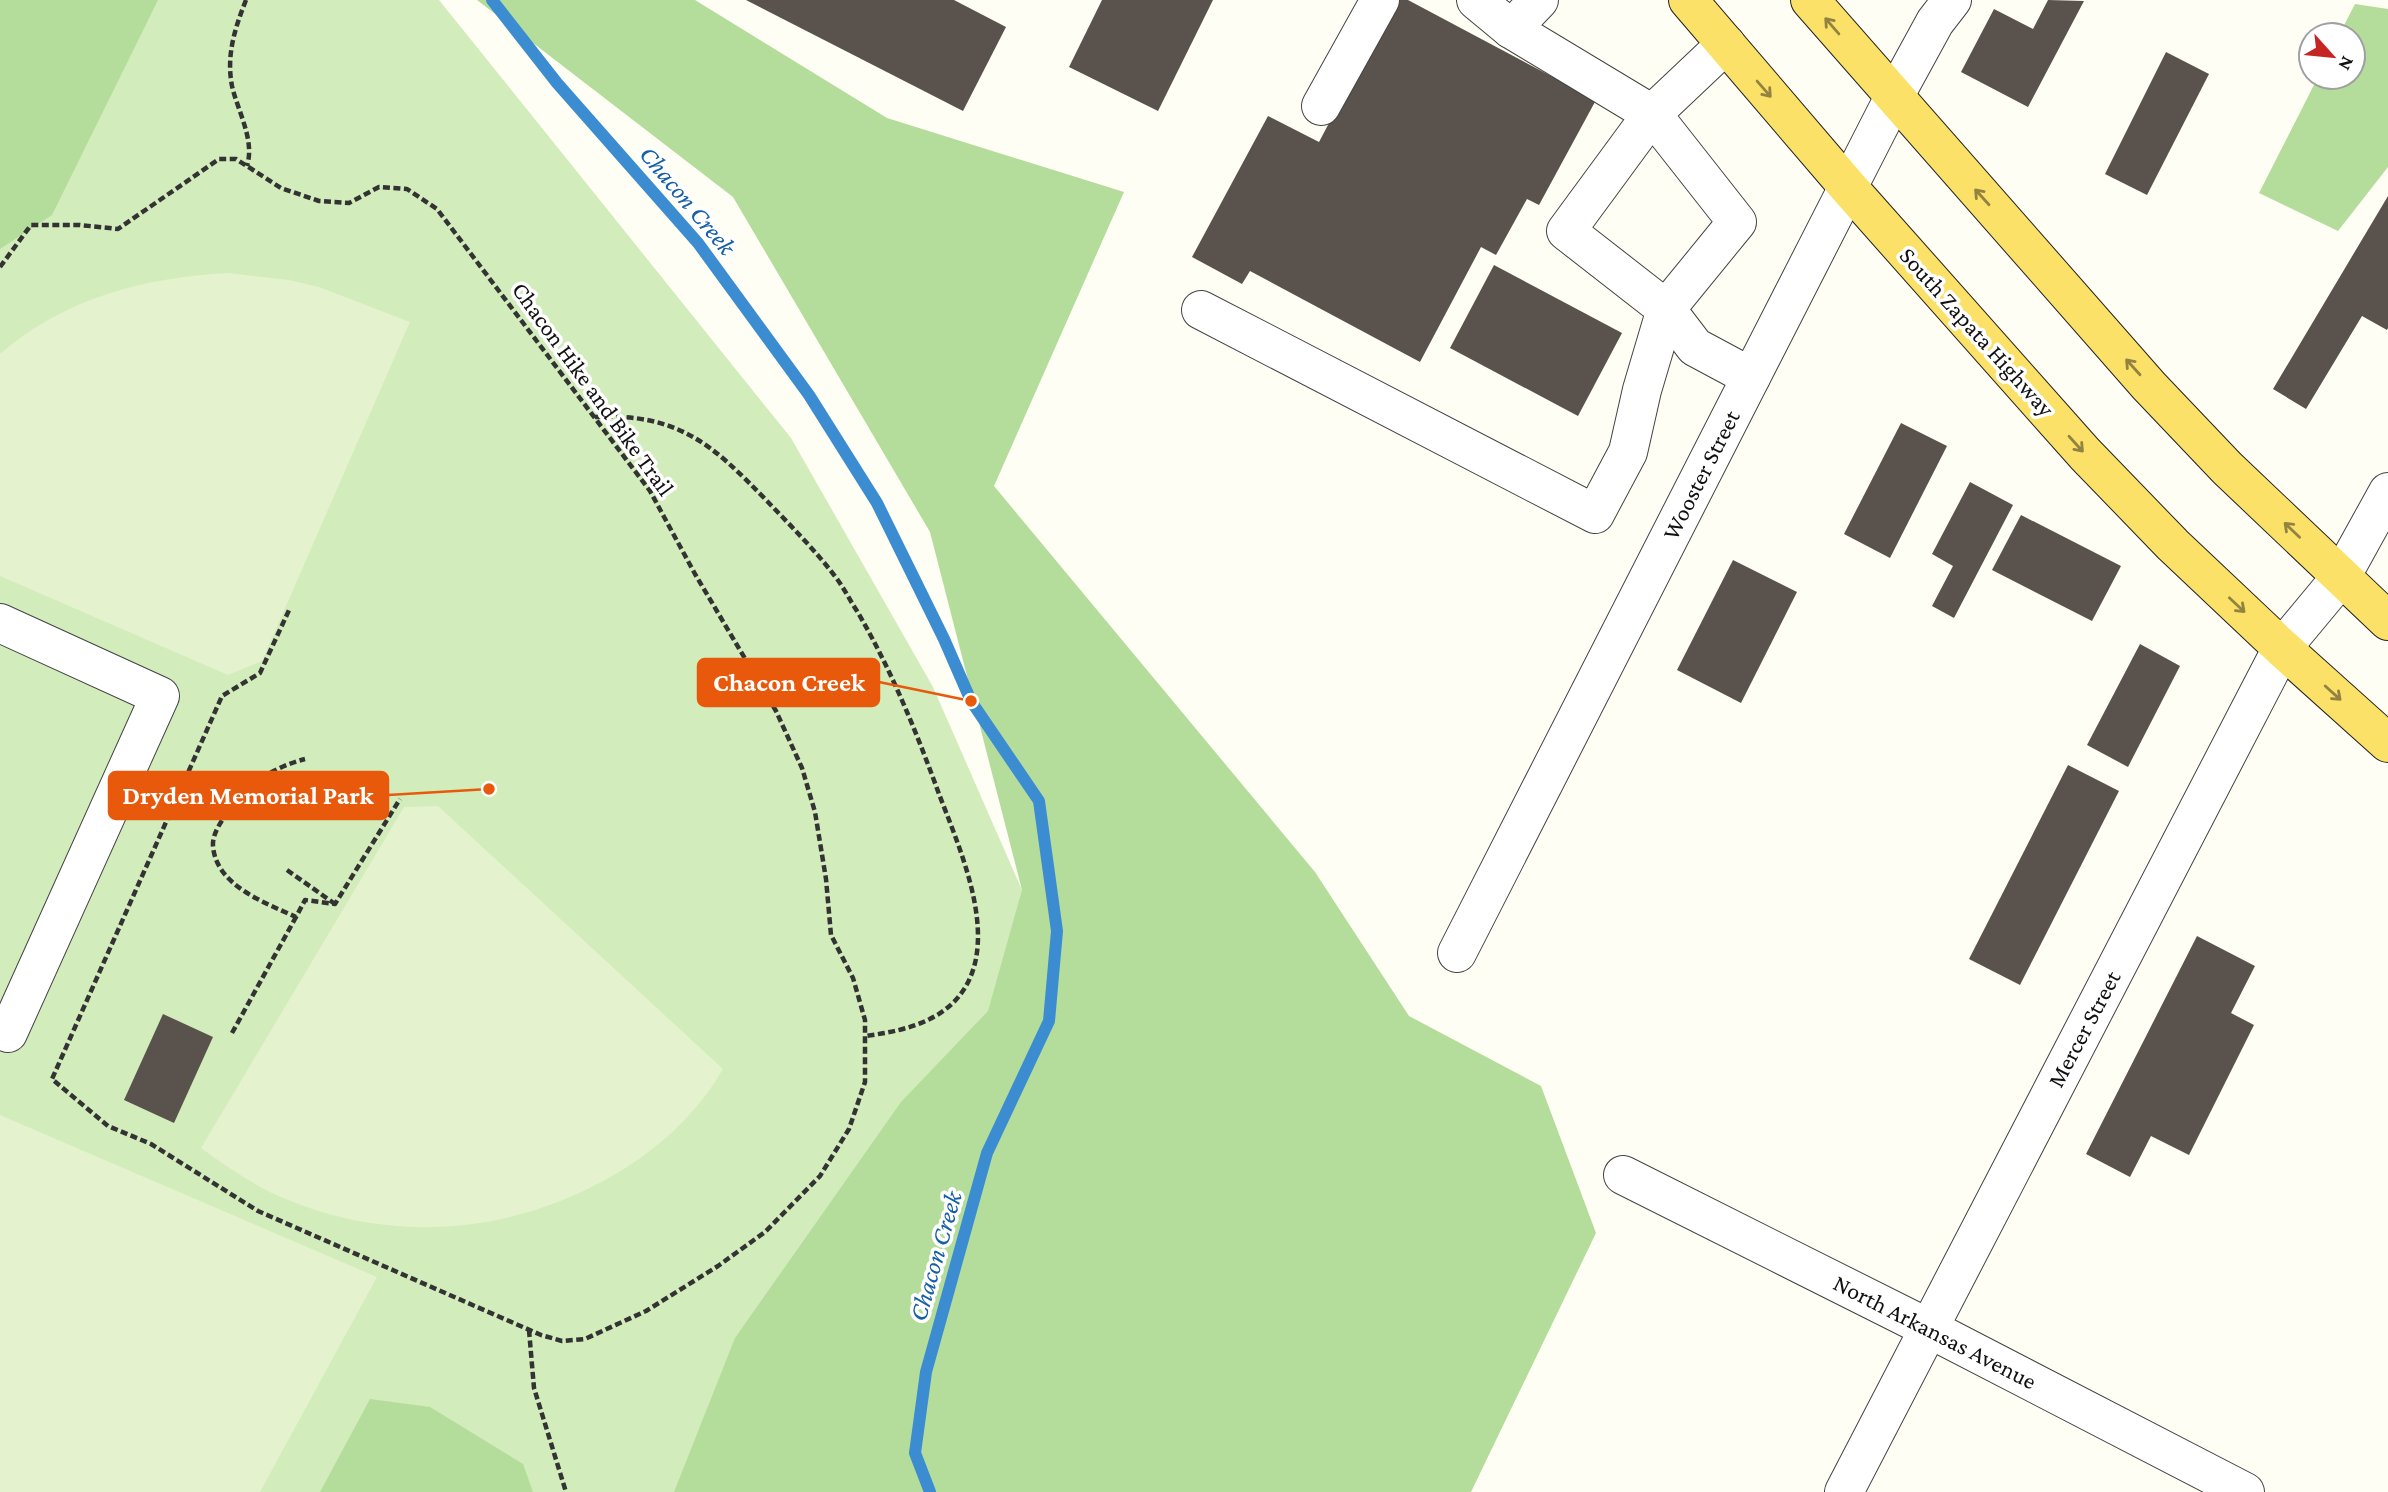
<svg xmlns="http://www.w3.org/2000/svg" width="2388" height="1492" font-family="'Crimson Pro',serif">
<rect width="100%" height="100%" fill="#fffef5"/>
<!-- green -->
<path fill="#d2ecbc" d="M0 0H439L791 438 933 687 1022 890V1010L703 1492H0Z"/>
<!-- forest -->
<g fill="#b4dd9b">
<path d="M0 0H158L52 215 0 249Z"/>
<path d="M477 0H695L887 118 1124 192 994 486 1315 872 1409 1016 1541 1086 1596 1233 1471 1492H674L735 1338 901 1102 988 1011 1022 890 930 532 733 197Z"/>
<path d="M2355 4 2388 9V167L2338 231 2259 193 2318 77H2353V35H2339Z"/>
<path d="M370 1399 430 1407 523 1464 533 1492H320Z"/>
</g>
<!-- pitch -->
<g fill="#e4f2ce">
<path d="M229 273 289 280 319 287 410 322 262 661 228 675 0 576V354C64 298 146 277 229 273Z"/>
<path d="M438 806 723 1069C696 1116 653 1154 605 1180 505 1235 388 1243 283 1198 253 1185 227 1167 201 1148L404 807Z"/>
<path d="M0 1115 377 1277 260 1492H0Z"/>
</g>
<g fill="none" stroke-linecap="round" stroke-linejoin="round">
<!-- stream -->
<path stroke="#3c8cd1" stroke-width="12" d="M492 0 557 83 698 243 809 395 877 503 944 639 971 701 1039 801 1057 931 1049 1021 987 1153 926 1372 915 1453 930 1492"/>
</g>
<!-- building -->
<g fill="#5a534d">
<path d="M746 0H954L1006 27 963 111Z"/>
<path d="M1102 0H1213L1158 111 1069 67Z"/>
<path d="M1394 0H1408L1596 100 1539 205 1527 199 1496 255 1481 247 1420 362 1250 271 1242 284 1192 257 1268 116 1319 142Z"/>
<path d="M2048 0 2084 1 2028 107 1961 72 1994 9 2033 29Z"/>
<path d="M2166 52 2209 74 2147 195 2105 174Z"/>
<path d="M2388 196V328L2387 330 2362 316 2306 409 2273 389Z"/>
<path d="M1494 265 1622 333 1578 416 1450 348Z"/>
<path d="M1901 423 1947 446 1890 558 1844 534Z"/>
<path d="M1970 482 2013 505 1954 618 1932 606 1953 566 1932 554Z"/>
<path d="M2021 515 2121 566 2092 621 1992 570Z"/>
<path d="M1733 560 1797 592 1741 703 1677 670Z"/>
<path d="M2140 644 2180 666 2128 767 2087 745Z"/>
<path d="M2068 765 2119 791 2020 985 1969 959Z"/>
<path d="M2197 936 2255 966 2231 1013 2254 1025 2189 1155 2151 1136 2130 1177 2086 1154Z"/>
<path d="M163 1014 213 1037 174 1123 124 1100Z"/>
</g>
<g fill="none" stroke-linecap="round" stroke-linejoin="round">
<defs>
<g id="minor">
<path d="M1476 0 1511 29"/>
<path d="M1539 0 1511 29 1652 114 1726 44"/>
<path d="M1321 106 1380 0"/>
<path d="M1652 114 1737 222 1666 309 1566 231Z"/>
<path d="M1666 309 1695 347 1751 377"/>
<path d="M1201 310 1595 514 1628 452 1642 390 1666 309"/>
<path d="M0 623 160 696 8 1033 0 1030"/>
<path d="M1457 953 1894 97 1935 22 1952 0"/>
<path d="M1623 1175 1928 1328 2245 1492"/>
<path d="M1844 1492 2282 648 2341 577 2388 492"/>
</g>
<g id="major">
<path d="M1688 0 1848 187 2085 454 2173 545 2282 648 2388 743"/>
<path d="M1810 0 2149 386 2227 468 2388 621"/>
</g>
</defs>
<!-- minor casing -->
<use href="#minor" stroke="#444" stroke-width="40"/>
<!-- major casing -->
<use href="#major" stroke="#222" stroke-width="40"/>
<!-- path -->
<g stroke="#333" stroke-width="4.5" stroke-dasharray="7 3.5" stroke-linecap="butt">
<path d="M246 0C235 28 226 55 232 86 238 112 255 140 247 166"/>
<path d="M0 267 31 225H80L118 229 219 159H236L281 188 319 201 349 203 379 187 407 189 437 209 650 491 695 574 776 711 802 768 815 812 826 879 831 935 853 978 865 1020V1082L849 1129 820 1176 765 1232 718 1266 646 1311 585 1339 562 1341 541 1335 258 1211 151 1144 108 1126 52 1079 222 696 260 673 290 608"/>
<path d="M595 417C678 413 712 444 767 501 790 525 814 549 834 575 843 586 849 599 857 611 891 669 916 731 939 794 958 844 989 914 974 967 959 1018 911 1030 865 1036"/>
<path d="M184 784 231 807C247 784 277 766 305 759"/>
<path d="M244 815 231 807C224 818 212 832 213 846 216 886 266 903 296 917L305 900 335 904 400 799"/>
<path d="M287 870 335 904"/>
<path d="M232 1033 296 917"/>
<path d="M529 1330 534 1388 566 1492"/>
</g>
<!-- minor -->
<use href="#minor" stroke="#fff" stroke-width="38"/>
<!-- major -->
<use href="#major" stroke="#fbe168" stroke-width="38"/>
</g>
<!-- one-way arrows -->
<defs><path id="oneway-shaft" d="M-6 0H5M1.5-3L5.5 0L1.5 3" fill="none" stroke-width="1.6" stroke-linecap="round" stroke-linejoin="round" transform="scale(1.75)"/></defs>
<g stroke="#928341">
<use href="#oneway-shaft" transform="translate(1832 26) rotate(-131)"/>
<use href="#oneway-shaft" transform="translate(1764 89) rotate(49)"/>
<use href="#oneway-shaft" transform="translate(1982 197) rotate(-132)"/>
<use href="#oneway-shaft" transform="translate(2133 367) rotate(-132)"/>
<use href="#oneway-shaft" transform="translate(2076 444) rotate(48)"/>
<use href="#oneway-shaft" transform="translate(2292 530) rotate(-136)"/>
<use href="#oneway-shaft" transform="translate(2237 605) rotate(43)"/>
<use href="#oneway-shaft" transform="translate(2333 693) rotate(42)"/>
</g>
<g text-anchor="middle" stroke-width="7" stroke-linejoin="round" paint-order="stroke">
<!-- street labels -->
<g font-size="24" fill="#111" stroke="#fff">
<text transform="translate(1977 332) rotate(48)" y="8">South Zapata Highway</text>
<text transform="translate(593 389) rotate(54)" y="8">Chacon Hike and Bike Trail</text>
<text transform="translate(1701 475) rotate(-63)" y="8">Wooster Street</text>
<text transform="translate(2084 1029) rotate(-62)" y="8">Mercer Street</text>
<text transform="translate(1935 1332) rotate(27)" y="8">North Arkansas Avenue</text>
</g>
<!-- water labels -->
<g font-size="26" font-style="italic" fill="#155ea8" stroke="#fff">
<text transform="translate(688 200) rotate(50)" y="9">Chacon Creek</text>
<text transform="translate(935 1256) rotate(-74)" y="9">Chacon Creek</text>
</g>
</g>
<!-- callouts -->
<path fill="none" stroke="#e8590c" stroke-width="2.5" d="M971 701L879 682M489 789L388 795"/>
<g fill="#e8590c" stroke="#fff" stroke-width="2.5">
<circle cx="971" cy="701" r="7"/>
<circle cx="489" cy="789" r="7"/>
</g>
<g fill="#e8590c" stroke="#e8590c" stroke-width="2.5">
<rect x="698" y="659" width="181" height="47" rx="7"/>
<rect x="109" y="772" width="279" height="47" rx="7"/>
</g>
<g font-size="26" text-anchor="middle" font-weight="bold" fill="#fff">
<text x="789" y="691">Chacon Creek</text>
<text x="248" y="804">Dryden Memorial Park</text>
</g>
<!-- north arrow -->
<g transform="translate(2332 56) rotate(117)"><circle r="33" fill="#ffffff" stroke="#a0a0a0" stroke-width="2"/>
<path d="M0-5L12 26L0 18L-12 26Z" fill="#c62623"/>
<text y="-10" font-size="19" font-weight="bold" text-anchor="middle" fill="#111111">N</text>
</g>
</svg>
